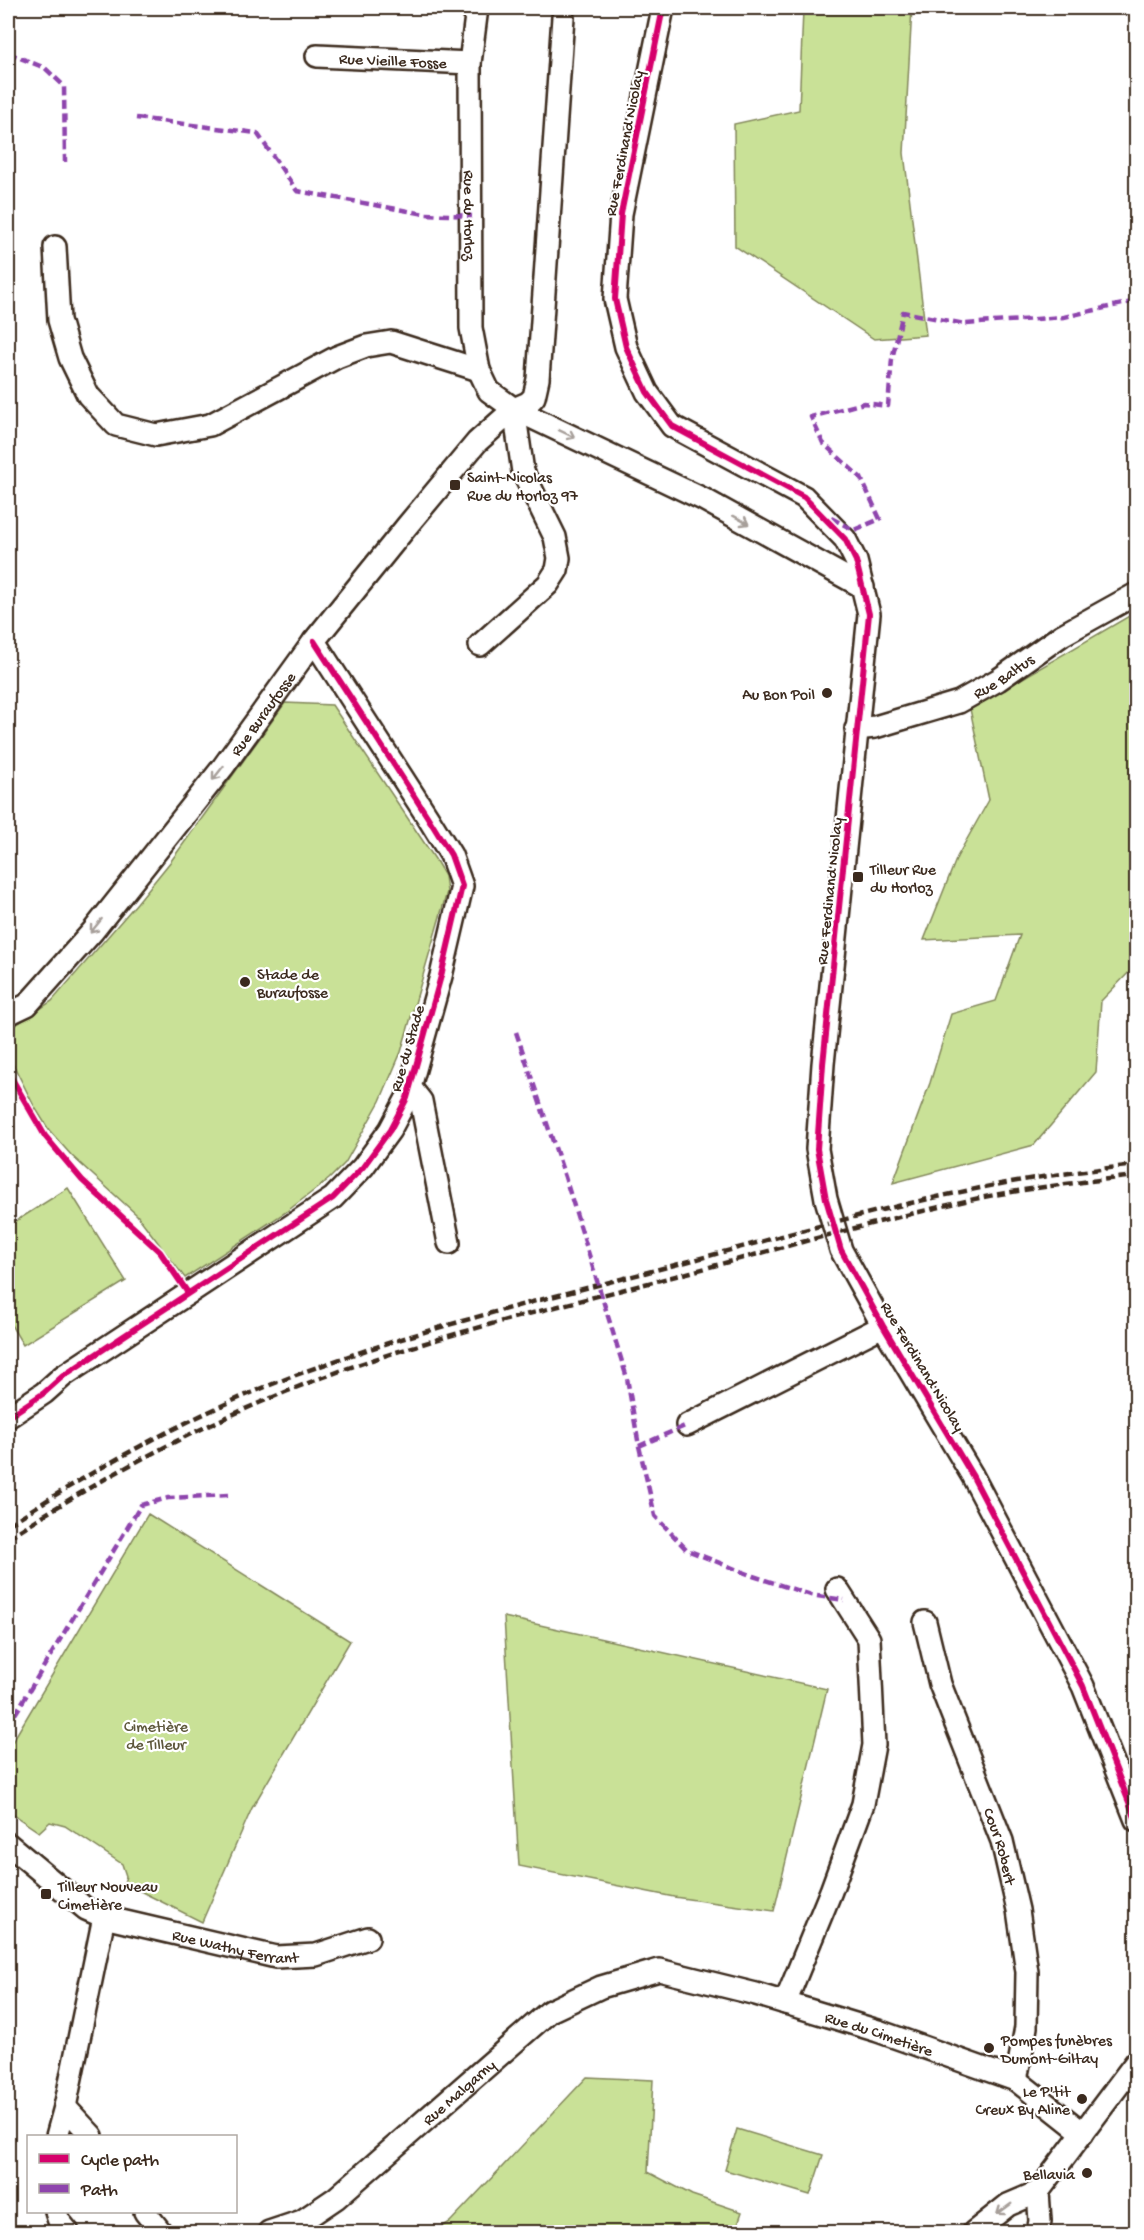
<svg xmlns="http://www.w3.org/2000/svg" width="1144" height="2240" font-family="'Gochi Hand',sans-serif">
<rect width="100%" height="100%" fill="#fff"/>
<filter id="ink" filterUnits="userSpaceOnUse"><feTurbulence type="fractalNoise" baseFrequency=".0167" numOctaves="2"/><feDisplacementMap in="SourceGraphic" scale="12" xChannelSelector="R" yChannelSelector="G"/><feConvolveMatrix kernelMatrix="1 2 1 2 8 2 1 2 1" color-interpolation-filters="sRGB"/></filter>
<g filter="url(#ink)">
<!-- green -->
<g fill="#c9e197" stroke="#82865a" stroke-width="1.5">
<path d="M775 8H806L805 10 817 8H912L904 153 926 335 874 339 735 246 734 124 799 110 803 10Z"/>
<path d="M1136 612V965L1101 1001 1096 1072 1034 1145 893 1183 930 1083 951 1014 996 1001 1020 935 924 940 957 857 989 800 970 709Z"/>
<path d="M285 703 332 705 435 859 445 876 447 892 401 1052 380 1101 345 1163 329 1179 286 1212 185 1278 137 1215 72 1156 49 1130 34 1106 8 1054V1030L52 1001 137 903 171 861Z"/>
<path d="M68 1188 126 1281 23 1345 8 1320V1226Z"/>
<path d="M148 1514 350 1641 252 1808 202 1922 124 1883 126 1876 122 1864 65 1826 50 1822 39 1832 8 1811V1749Z"/>
<path d="M504 1617 827 1689 774 1911 674 1897 519 1866Z"/>
<path d="M587 2077 653 2080 648 2172 692 2195 742 2212 735 2232H433L450 2222Z"/>
<path d="M737 2129 823 2155 810 2195 725 2170Z"/>
</g>
<g fill="none" stroke-linecap="round" stroke-linejoin="round">
<defs>
<g id="minor">
<path id="s1" d="M477 8 470 63 471 328 479 370 489 391 514 409 703 499 863 587"/>
<path d="M663 8 621 214 615 299 626 347 647 392 672 426 804 497 845 539 856 561 869 614 823 1064 817 1149 826 1199 841 1250 883 1326 972 1475 1083 1686 1136 1820"/>
<path id="s2" d="M317 56 470 63"/>
<path d="M55 247 59 320 70 358 88 395 116 425 156 435 210 425 337 357 366 346 391 342 479 370"/>
<path d="M480 645 548 584 557 570 559 558 555 537 523 472 514 409"/>
<path id="s3" d="M856 729 875 727 959 702 998 680 1062 635 1136 594"/>
<path id="s4" d="M8 1014 27 1005 93 931 223 767 314 641 407 526 477 442 514 409 528 403 534 397 538 379 563 17"/>
<path d="M410 1087 421 1101 449 1243"/>
<path d="M8 1417 44 1393 63 1376 333 1198 363 1167 390 1130 407 1098 441 976 462 886 451 855 427 816 314 641"/>
<path d="M687 1425 883 1326"/>
<path id="s5" d="M925 1622 940 1684 1002 1841 1018 1910 1027 1972 1026 2027 1016 2080"/>
<path id="s6" d="M8 1844 86 1909 104 1917 276 1957 316 1955 368 1938"/>
<path d="M785 2003 831 1891 863 1804 874 1745 869 1639 837 1589"/>
<path d="M65 2107 92 2136"/>
<path d="M57 2136 65 2107 104 1917"/>
<path d="M1038 2192 1040 2221 1038 2232"/>
<path d="M56 2212 59 2221 68 2232"/>
<path d="M145 2212 161 2232"/>
<path id="s7" d="M269 2232 302 2221 336 2198 550 2011 601 1987 659 1970 756 1994 878 2031 1016 2080 1083 2133"/>
<path d="M974 2232 1008 2205 1038 2192 1136 2062"/>
</g>
</defs>
<!-- minor casing -->
<use href="#minor" stroke="#3b2a1e" stroke-width="26"/>
<!-- minor -->
<use href="#minor" stroke="#fff" stroke-width="21"/>
<!-- rail -->
<g stroke="#3b2a1e" stroke-width="4.5" stroke-dasharray="9 4.5" stroke-linecap="butt">
<path d="M8 1525C94 1469 187 1417 283 1380 413 1329 551 1298 686 1262 780 1237 875 1209 971 1190 1026 1178 1081 1171 1136 1165"/>
<path d="M8 1538C95 1481 187 1432 283 1393 414 1339 555 1308 691 1272 784 1247 877 1221 970 1200 1025 1188 1081 1182 1136 1176"/>
</g>
<!-- quiet -->
<g stroke="#8e44ad" stroke-width="4.5" stroke-dasharray="9 4.5" stroke-linecap="butt">
<path d="M8 53 45 68 64 86 65 162"/>
<path d="M136 118 257 133 297 191 425 214 472 216"/>
<path d="M831 518 854 530 880 519 861 478 823 443 811 417 864 403 888 406 892 359 903 312 965 324 1064 317 1136 301"/>
<path d="M516 1032 565 1177 627 1378 639 1446 687 1425"/>
<path d="M639 1446 655 1516 687 1550 753 1576 811 1595 844 1600"/>
<path d="M8 1726 141 1505 168 1498 228 1495"/>
</g>
<defs>
<g id="cycleway">
<path d="M663 8 621 214 615 299 626 347 647 392 672 426 804 497 845 539 856 561 869 614 823 1064 817 1149 826 1199 841 1250 883 1326 972 1475 1083 1686 1136 1820"/>
<path d="M8 1072 45 1136 82 1180 160 1252 188 1293"/>
<path d="M8 1417 44 1393 63 1376 333 1198 363 1167 390 1130 407 1098 441 976 462 886 451 855 427 816 314 641"/>
</g>
</defs>
<!-- cycleway casing -->
<use href="#cycleway" stroke="#fff" stroke-width="10"/>
<!-- cycleway -->
<use href="#cycleway" stroke="#d6006c" stroke-width="6"/>
</g>
<!-- one-way arrows -->
<defs><path id="oneway-shaft" d="M-6 0H5M1.5-3L5.5 0L1.5 3" fill="none" stroke-width="1.6" stroke-linecap="round" stroke-linejoin="round" transform="scale(1.5)"/></defs>
<g stroke="#a79f9a">
<use href="#oneway-shaft" transform="translate(567 434) rotate(26)"/>
<use href="#oneway-shaft" transform="translate(741 520) rotate(29)"/>
<use href="#oneway-shaft" transform="translate(218 773) rotate(128)"/>
<use href="#oneway-shaft" transform="translate(96 926) rotate(129)"/>
<use href="#oneway-shaft" transform="translate(1004 2209) rotate(144)"/>
</g>
</g>
<!-- markers -->
<g fill="#3b2a1e" stroke="#fff" stroke-width="2">
<rect x="449" y="479" width="12" height="12" rx="3"/>
<circle cx="827" cy="693" r="6"/>
<rect x="852" y="871" width="12" height="12" rx="3"/>
<circle cx="245" cy="982" r="6"/>
<rect x="40" y="1888" width="12" height="12" rx="3"/>
<circle cx="989" cy="2048" r="6"/>
<circle cx="1082" cy="2099" r="6"/>
<circle cx="1087" cy="2173" r="6"/>
</g>
<g text-anchor="middle" stroke-width="4.5" stroke-linejoin="round" paint-order="stroke">
<!-- street labels -->
<g font-size="16" fill="#3b2a1e" stroke="#fff">
<text dy="6" stroke="none"><textPath href="#s2" startOffset="76">Rue Vieille Fosse</textPath></text>
<text transform="translate(623 143) rotate(-79)" y="6">Rue Ferdinand Nicolay</text>
<text dy="6" stroke="none"><textPath href="#s1" startOffset="208">Rue du Horloz</textPath></text>
<text dy="6" stroke="none"><textPath href="#s3" startOffset="158">Rue Baltus</textPath></text>
<text dy="6" stroke="none"><textPath href="#s4" startOffset="396">Rue Buraufosse</textPath></text>
<text transform="translate(828 891) rotate(-84)" y="6">Rue Ferdinand Nicolay</text>
<text transform="translate(406 1048) rotate(-74)" y="6">Rue du Stade</text>
<text transform="translate(924 1366) rotate(59)" y="6">Rue Ferdinand Nicolay</text>
<text dy="6" stroke="none"><textPath href="#s5" startOffset="237">Cour Robert</textPath></text>
<text dy="6" stroke="none"><textPath href="#s6" startOffset="256">Rue Wathy Ferrant</textPath></text>
<text dy="6" stroke="none"><textPath href="#s7" startOffset="706">Rue du Cimetière</textPath></text>
<text dy="6" stroke="none"><textPath href="#s7" startOffset="238">Rue Malgarny</textPath></text>
</g>
<!-- poi labels -->
<g font-size="16" fill="#3b2a1e" stroke="#fff" text-anchor="start">
<text x="467" y="482">Saint-Nicolas<tspan x="467" dy="18">Rue du Horloz 97</tspan></text>
<text x="815" y="699" text-anchor="end">Au Bon Poil</text>
<text x="870" y="874">Tilleur Rue<tspan x="870" dy="18">du Horloz</tspan></text>
<text x="257" y="979">Stade de<tspan x="257" dy="18">Buraufosse</tspan></text>
<text x="58" y="1891">Tilleur Nouveau<tspan x="58" dy="18">Cimetière</tspan></text>
<text x="1001" y="2045">Pompes funèbres<tspan x="1001" dy="18">Dumont-Giltay</tspan></text>
<text x="1070" y="2096" text-anchor="end">Le P'tit<tspan x="1070" dy="18">Creux By Aline</tspan></text>
<text x="1075" y="2179" text-anchor="end">Bellavia</text>
</g>
<!-- park labels -->
<g font-size="16" fill="#5e583c" stroke="#fff">
<text x="156" y="1731">Cimetière<tspan x="156" dy="18">de Tilleur</tspan></text>
</g>
</g>
<!-- margin -->
<rect width="1144" height="2240" fill="none" stroke="#fff" stroke-width="30"/>
<rect x="15" y="15" width="1114" height="2210" fill="none" stroke="#3b2a1e" stroke-width="2" filter="url(#ink)"/>
<!-- legend -->
<rect x="27" y="2135" width="210" height="78" fill="#ffffff" stroke="#b1aaa5" stroke-width="1.5"/>
<rect x="39" y="2154" width="30" height="9" fill="#d6006c" stroke="#b1aaa5" stroke-width="1.5"/>
<text x="81" y="2165" font-size="18" fill="#3b2a1e">Cycle path</text>
<rect x="39" y="2184" width="30" height="9" fill="#8e44ad" stroke="#b1aaa5" stroke-width="1.5"/>
<text x="81" y="2195" font-size="18" fill="#3b2a1e">Path</text>
</svg>
